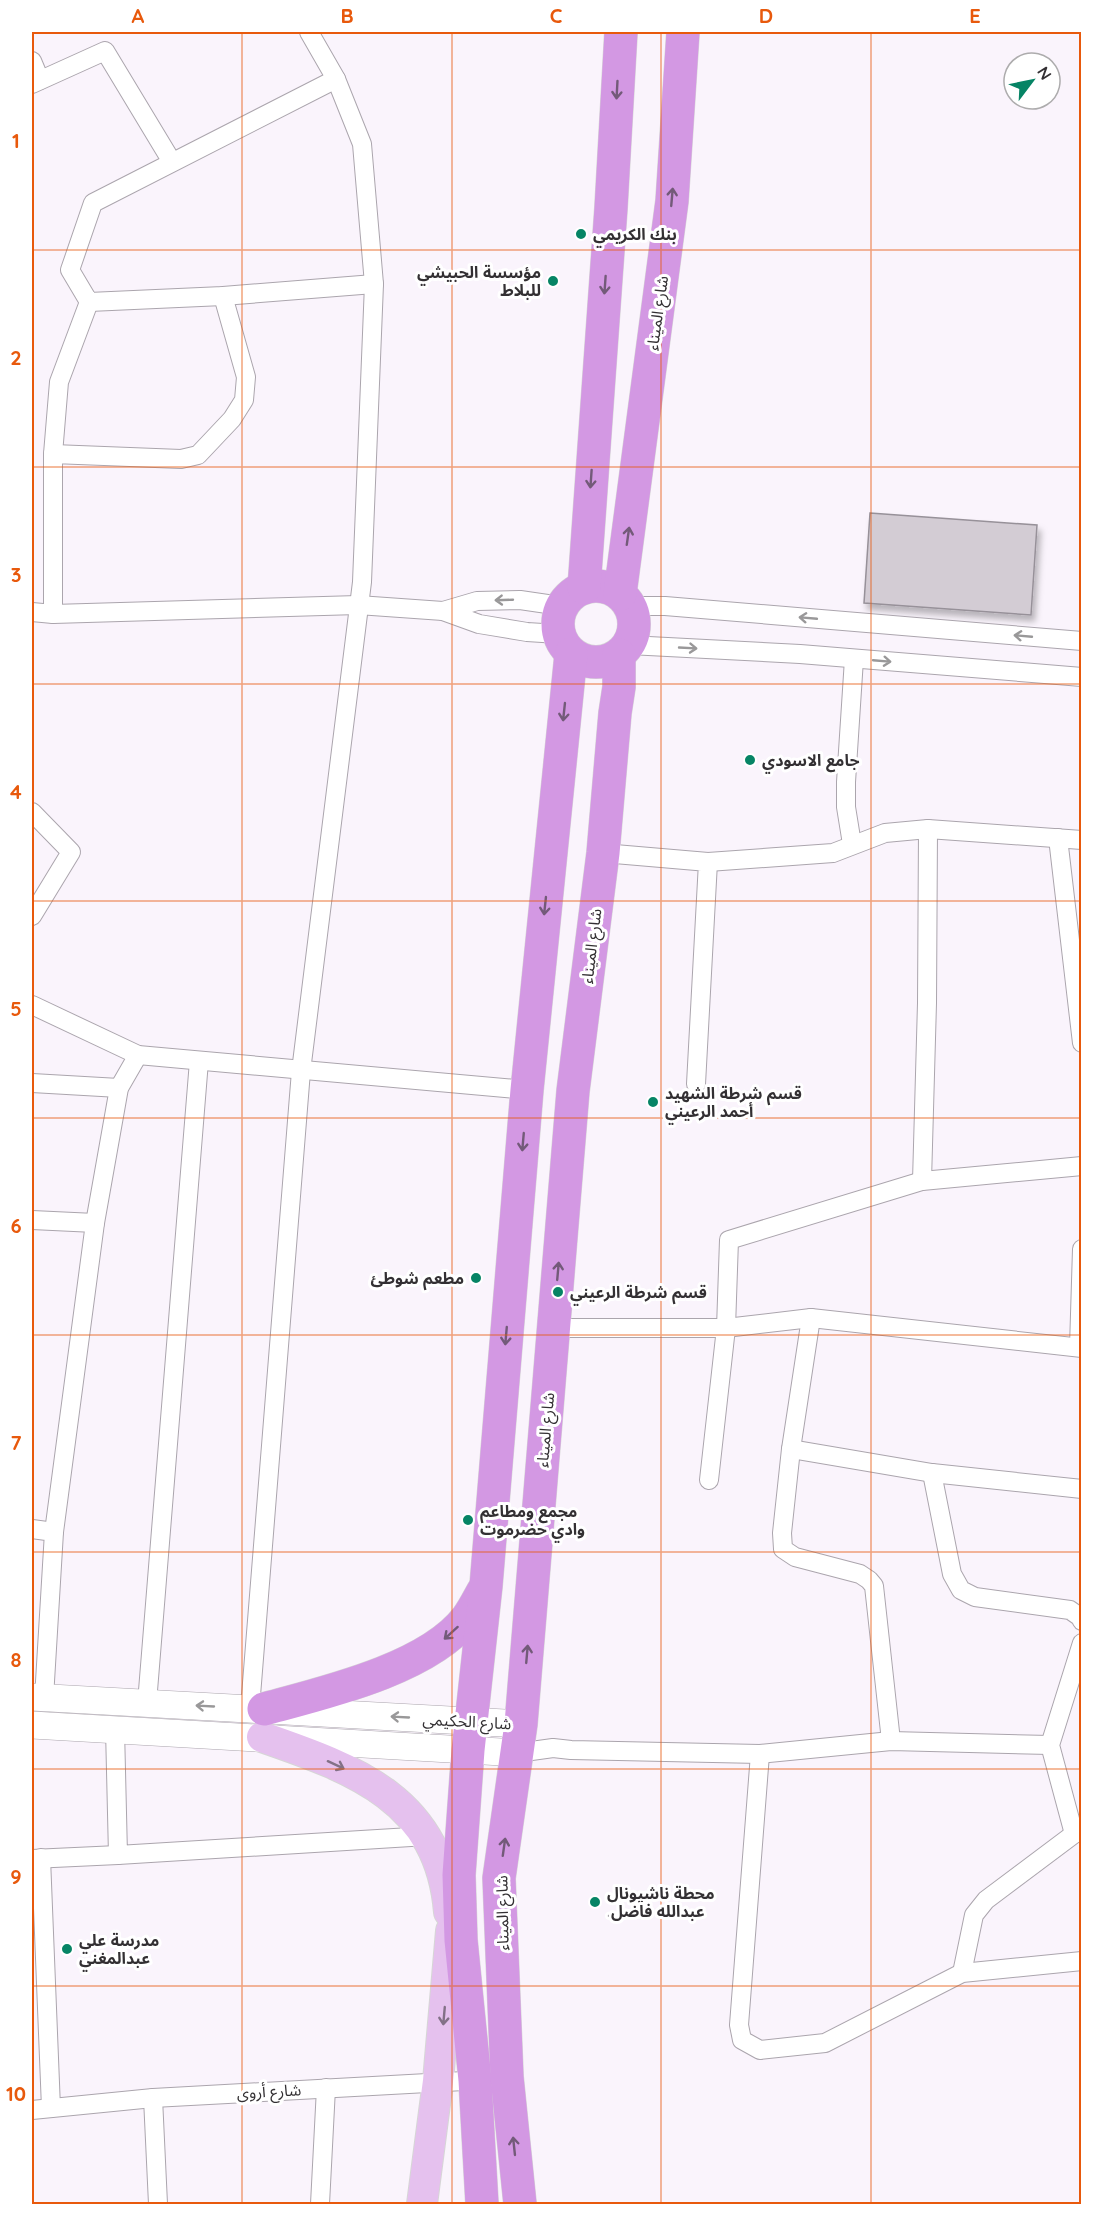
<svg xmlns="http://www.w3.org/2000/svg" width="1113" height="2236" font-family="Quicksand,'Noto Sans Arabic',sans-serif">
<defs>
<filter id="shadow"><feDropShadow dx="3.5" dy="6" stdDeviation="3" flood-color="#0004"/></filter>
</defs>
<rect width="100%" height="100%" fill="#faf4fc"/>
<!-- building -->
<path fill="#d3ccd4" stroke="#979199" stroke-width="1.5" filter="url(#shadow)" d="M870 513 1037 525 1031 615 864 603Z"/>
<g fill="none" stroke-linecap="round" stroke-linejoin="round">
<defs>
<g id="street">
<path d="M32 61 40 80"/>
<path d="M336 79 93 203 70 270 89 302 223 296 374 284"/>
<path d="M32 84 105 51 172 162"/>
<path d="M53 454 59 382 89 302"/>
<path d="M630 606H665L1082 641"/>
<path d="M443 611 477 601 520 600 561 606"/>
<path d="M32 612 53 614 358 605 443 611 479 624 527 632 558 634"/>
<path d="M53 614V454L181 459 198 455 232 419 244 400 246 377 223 296"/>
<path d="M629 645 800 654 1082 677"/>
<path d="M32 812 71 852 32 916"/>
<path d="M1058 838 1082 1043"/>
<path d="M852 844 846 807V782L854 659"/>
<path d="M603 853 708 862 696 1084"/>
<path d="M708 862 833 853 885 833 928 829 1082 840"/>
<path d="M32 1005 138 1055 527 1090"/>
<path d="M32 1083 119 1088"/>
<path d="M922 1181 927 1003 928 829"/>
<path d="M32 1220 95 1223"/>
<path d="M811 1318 791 1449 782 1533 783 1549 795 1557 860 1574 869 1580 874 1586 891 1741"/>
<path d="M553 1328H726L811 1318 1082 1348"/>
<path d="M1079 1347 1082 1249"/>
<path d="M791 1449 932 1473 1082 1489"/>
<path d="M932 1473 952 1574 961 1590 975 1597 1070 1610 1080 1617 1082 1621"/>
<path d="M709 1480 726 1328 729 1240 922 1181 1082 1166"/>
<path d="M32 1529 54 1532 44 1698"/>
<path d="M54 1532 95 1223 119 1088 138 1055"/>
<path d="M147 1703 199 1061"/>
<path d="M250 1708 301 1071 362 582 374 284 362 144 336 79 309 32"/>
<path d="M115 1729 118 1855 427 1836"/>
<path d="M517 1753 553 1748 571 1750 760 1754 891 1741 1050 1745"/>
<path d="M760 1754 739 2025 742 2040 760 2050 825 2043 962 1973 1082 1961"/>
<path d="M1074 1834 1050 1745 1082 1643"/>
<path d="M41 1858 51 2108"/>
<path d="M32 1859 118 1855"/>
<path d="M962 1973 974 1915 986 1900 1082 1828"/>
<path d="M153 2098 158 2204"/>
<path d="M32 2110 153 2098 482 2080"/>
<path d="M320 2204 326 2088"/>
</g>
<g id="secondary">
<path d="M32 1697 521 1724"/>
<path d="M32 1725 517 1753"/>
</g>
<g id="primary">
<path d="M262 1737C355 1769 440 1800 449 1912"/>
<path d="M422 2204 438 2081 451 1931"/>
</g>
<g id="highway">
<circle cx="596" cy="624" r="38"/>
<path d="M584 588 611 208 621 32"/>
<path d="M620 594 672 201 683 32"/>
<path d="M264 1709C323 1693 428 1669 467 1618 473 1610 478 1600 483 1591"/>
<path d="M482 2204 475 2080 461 1940 459 1875 468 1750 486 1586 527 1090 571 654"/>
<path d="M520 2204 507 2077 499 1878 521 1724 573 1091 603 853 615 713 619 687V655"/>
</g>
</defs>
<!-- street casing -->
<use href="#street" stroke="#aba5ad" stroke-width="20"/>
<!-- secondary casing -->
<use href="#secondary" stroke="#aba5ad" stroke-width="28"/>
<!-- primary casing -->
<use href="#primary" stroke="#d6d6d6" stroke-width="32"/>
<!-- highway casing -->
<use href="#highway" stroke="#d6d6d6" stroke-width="34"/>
<!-- street -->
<use href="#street" stroke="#fff" stroke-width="18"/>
<!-- secondary -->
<use href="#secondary" stroke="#fff" stroke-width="27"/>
<!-- primary -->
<use href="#primary" stroke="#e5c1ee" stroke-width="30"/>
<!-- highway -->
<use href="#highway" stroke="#d398e3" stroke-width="33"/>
</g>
<!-- one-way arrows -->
<defs><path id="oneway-shaft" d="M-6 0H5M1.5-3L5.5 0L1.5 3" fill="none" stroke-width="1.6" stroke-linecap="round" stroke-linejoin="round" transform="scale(1.5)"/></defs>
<g stroke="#735a79">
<use href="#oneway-shaft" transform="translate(617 90) rotate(93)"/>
<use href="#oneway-shaft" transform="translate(672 197) rotate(-85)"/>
<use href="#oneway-shaft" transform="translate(605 285) rotate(94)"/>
<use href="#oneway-shaft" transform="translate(591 479) rotate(94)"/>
<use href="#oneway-shaft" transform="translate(628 536) rotate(-82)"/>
<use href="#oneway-shaft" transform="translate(564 712) rotate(96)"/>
<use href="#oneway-shaft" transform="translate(545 906) rotate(96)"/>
<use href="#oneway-shaft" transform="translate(523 1142) rotate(95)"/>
<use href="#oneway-shaft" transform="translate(558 1271) rotate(-85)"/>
<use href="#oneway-shaft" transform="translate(506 1336) rotate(95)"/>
<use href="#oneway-shaft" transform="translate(451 1633) rotate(138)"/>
<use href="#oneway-shaft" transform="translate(527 1654) rotate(-85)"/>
<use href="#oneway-shaft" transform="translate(504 1847) rotate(-82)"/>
<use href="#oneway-shaft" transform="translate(514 2146) rotate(-96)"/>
</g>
<g stroke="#999899">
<use href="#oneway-shaft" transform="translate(504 600) rotate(178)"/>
<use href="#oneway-shaft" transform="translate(808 618) rotate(-175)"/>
<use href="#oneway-shaft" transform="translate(1023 636) rotate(-175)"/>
<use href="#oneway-shaft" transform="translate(688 648) rotate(3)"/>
<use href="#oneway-shaft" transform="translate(882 661) rotate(5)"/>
<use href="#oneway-shaft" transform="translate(205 1706) rotate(-177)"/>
<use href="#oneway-shaft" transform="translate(400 1717) rotate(-177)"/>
</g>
<g stroke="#837187">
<use href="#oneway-shaft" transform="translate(336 1765) rotate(25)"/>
<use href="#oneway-shaft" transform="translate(444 2016) rotate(95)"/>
</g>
<!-- grid -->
<path fill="none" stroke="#e8590c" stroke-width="1.5" stroke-opacity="0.55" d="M242 32V2204M452 32V2204M661 32V2204M871 32V2204M32 250H1082M32 467H1082M32 684H1082M32 901H1082M32 1118H1082M32 1335H1082M32 1552H1082M32 1769H1082M32 1986H1082"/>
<!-- markers -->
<g fill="#068465" stroke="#fff" stroke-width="2">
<circle cx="581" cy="234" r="6"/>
<circle cx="553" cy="281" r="6"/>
<circle cx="750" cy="760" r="6"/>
<circle cx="653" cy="1102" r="6"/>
<circle cx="476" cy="1278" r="6"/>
<circle cx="558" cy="1292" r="6"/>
<circle cx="468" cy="1520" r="6"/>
<circle cx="595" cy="1902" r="6"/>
<circle cx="67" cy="1949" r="6"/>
</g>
<g text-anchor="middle" stroke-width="6" stroke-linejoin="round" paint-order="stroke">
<!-- poi labels -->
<g font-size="16" font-weight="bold" fill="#333033" stroke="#fff" text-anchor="start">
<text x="593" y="240">بنك الكريمي</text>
<text x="541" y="278" text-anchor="end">مؤسسة الحبيشي<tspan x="541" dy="18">للبلاط</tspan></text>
<text x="762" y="766">جامع الاسودي</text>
<text x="665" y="1099">قسم شرطة الشهيد<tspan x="665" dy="18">أحمد الرعيني</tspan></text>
<text x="464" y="1284" text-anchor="end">مطعم شوطئ</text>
<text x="570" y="1298">قسم شرطة الرعيني</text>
<text x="480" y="1517">مجمع ومطاعم<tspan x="480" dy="18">وادي حضرموت</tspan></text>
<text x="607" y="1899">محطة ناشيونال<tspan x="607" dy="18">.عبدالله فاضل</tspan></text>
<text x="79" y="1946">مدرسة علي<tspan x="79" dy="18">عبدالمغني</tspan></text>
</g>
<!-- street labels -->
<g font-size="16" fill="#333033" stroke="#fff">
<text transform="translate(657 313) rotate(-82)" y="6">شارع الميناء</text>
<text transform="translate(591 946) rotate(-83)" y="6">شارع الميناء</text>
<text transform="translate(545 1430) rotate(-85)" y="6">شارع الميناء</text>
<text transform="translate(467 1721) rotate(3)" y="6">شارع الحكيمي</text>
<text transform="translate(502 1913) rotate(-91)" y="6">شارع الميناء</text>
<text transform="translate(269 2091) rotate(-3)" y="6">شارع أروى</text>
</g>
</g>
<!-- border -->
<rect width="1113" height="2236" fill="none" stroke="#ffffff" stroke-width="66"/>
<!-- north arrow -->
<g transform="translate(1032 81) rotate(58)"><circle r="28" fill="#ffffff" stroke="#adacad" stroke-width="1.5"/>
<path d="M0-4.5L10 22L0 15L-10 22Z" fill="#068465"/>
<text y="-9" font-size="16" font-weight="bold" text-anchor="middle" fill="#333033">N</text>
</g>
<rect x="33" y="33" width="1047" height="2170" fill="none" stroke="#e8590c" stroke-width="2"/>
<g font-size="20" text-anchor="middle" font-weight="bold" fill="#e8590c">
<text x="138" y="23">A</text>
<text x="347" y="23">B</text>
<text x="556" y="23">C</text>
<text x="766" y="23">D</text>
<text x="975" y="23">E</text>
<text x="16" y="148">1</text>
<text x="16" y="365">2</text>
<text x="16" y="582">3</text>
<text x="16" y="799">4</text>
<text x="16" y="1016">5</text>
<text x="16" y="1233">6</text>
<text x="16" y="1450">7</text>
<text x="16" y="1667">8</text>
<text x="16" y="1884">9</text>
<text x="16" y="2101">10</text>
</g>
</svg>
